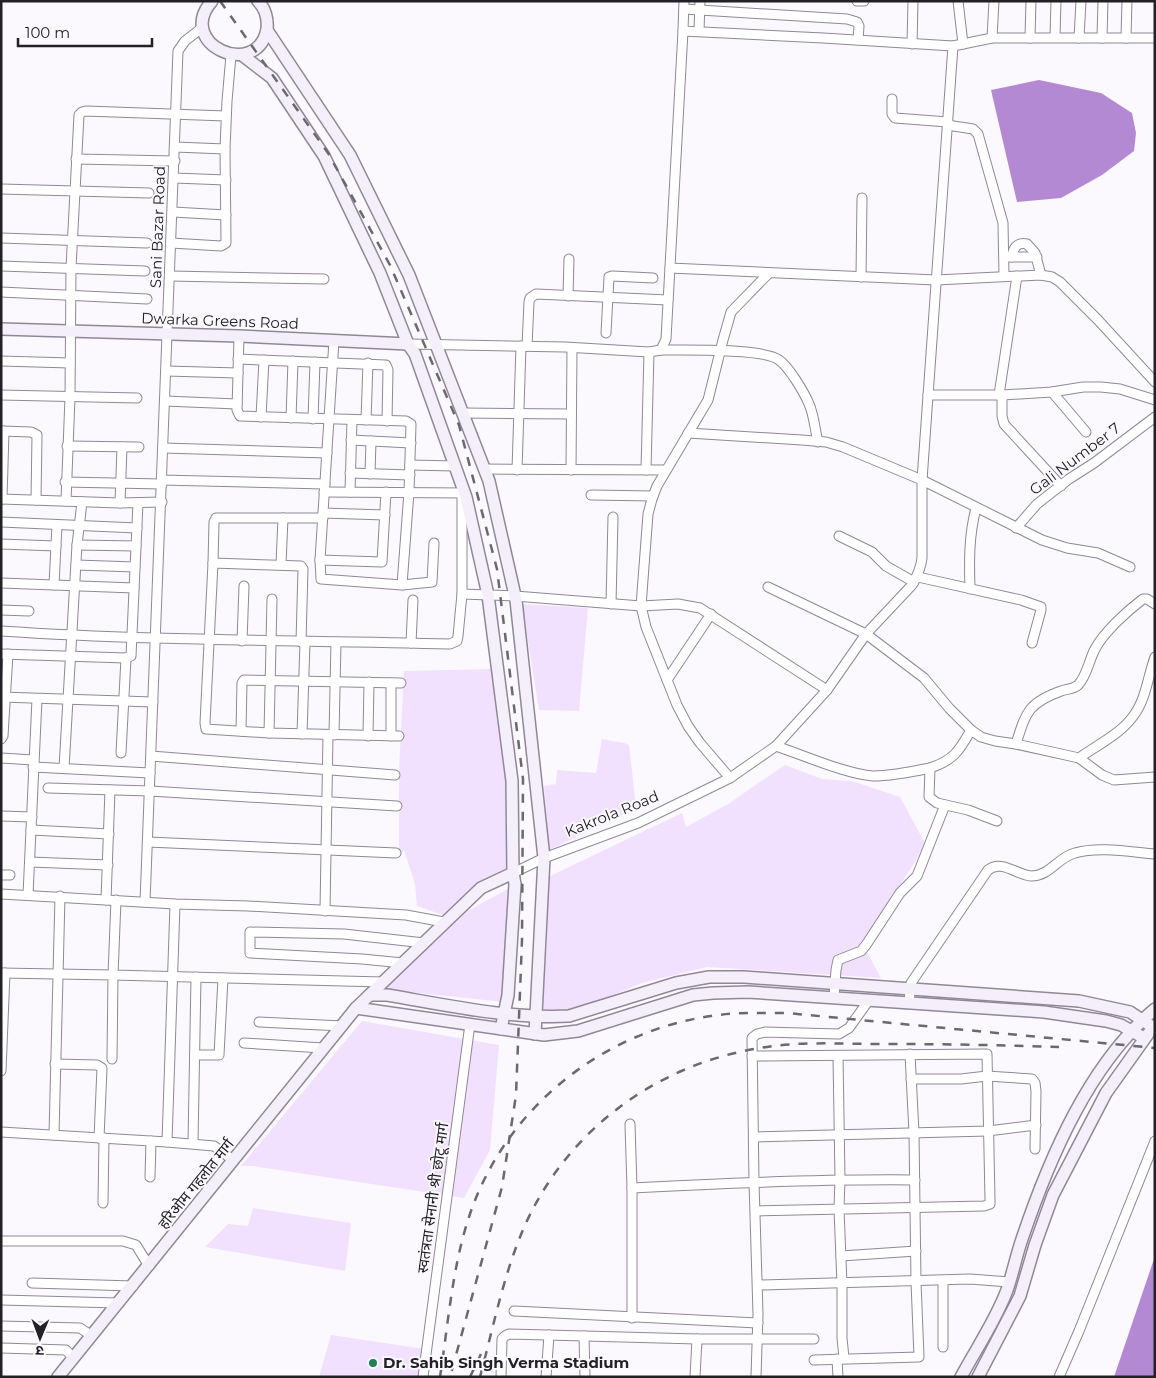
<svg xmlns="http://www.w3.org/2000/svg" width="1156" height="1378" font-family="Montserrat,'Noto Sans Devanagari',sans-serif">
<rect width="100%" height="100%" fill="#fbf8fe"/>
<!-- green -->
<g fill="#f1e1ff">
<path d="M522 604 588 608 579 711 539 710Z"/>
<path d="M493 669 508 789 509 869 473 888 443 915 417 906 415 884 404 850 399 858V770L404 671Z"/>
<path d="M602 739 624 743 629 745 636 806 633 810 549 850 544 786 556 784 557 770 596 773Z"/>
<path d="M785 765 822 779 852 781 900 797 925 843 915 862 862 943 881 978 707 967 642 983 599 1001 565 1010 542 1009 547 944 548 877 682 813 686 827 728 804Z"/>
<path d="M508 889 503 1002 383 989 458 916Z"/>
<path d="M362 1021 499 1045 490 1150 464 1198 253 1166H241Z"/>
<path d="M253 1208 351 1223 345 1271 205 1247 228 1224 248 1226Z"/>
<path d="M331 1335 425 1349 421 1377H319Z"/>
</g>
<!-- water -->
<g fill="#b389d3">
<path d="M1039 80 1101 93 1132 113 1136 133 1134 151 1102 175 1061 198 1017 202 991 90Z"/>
<path d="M1155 1256V1377H1114Z"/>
</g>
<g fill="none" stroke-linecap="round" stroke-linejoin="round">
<defs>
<g id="street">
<path d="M684 1 683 31 823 38 953 46 992 38H1155"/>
<path d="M857 1H864"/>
<path d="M958 1 963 44"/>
<path d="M684 9 847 19 857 22 859 26 858 40"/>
<path d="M699 31 700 1"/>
<path d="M1055 37 1056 1"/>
<path d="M992 38 994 1"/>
<path d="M1030 38 1031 1"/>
<path d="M1079 38 1081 1"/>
<path d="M1102 38 1103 1"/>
<path d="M1126 38 1127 1"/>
<path d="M912 44 913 1"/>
<path d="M892 99V114L895 118 948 122"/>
<path d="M947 125 973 129 978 134 1003 223 1004 276"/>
<path d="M175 147 225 149"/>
<path d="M76 159 175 161"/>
<path d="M174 178 226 180"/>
<path d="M1 189 149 193"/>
<path d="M173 212 226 215"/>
<path d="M1 238 147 243"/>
<path d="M171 243 221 246 226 243 225 149 227 101 231 55"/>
<path d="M1007 257H1037"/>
<path d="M1012 257C1013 248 1017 242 1027 244L1035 253 1041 275"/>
<path d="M1 266 145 271"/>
<path d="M670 268 936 280 1041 275 1052 277 1060 282 1098 320 1155 382"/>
<path d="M170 276 324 279"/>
<path d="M861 277 862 198"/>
<path d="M1 292 147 299"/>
<path d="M568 296 569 259"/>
<path d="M606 333 609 277 612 276 653 278"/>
<path d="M239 336 237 410 240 416 406 421 411 424 409 492 402 585"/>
<path d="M334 340 320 560 321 579 402 585 432 582 434 543"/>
<path d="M408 344 565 347 649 352 661 350 666 339 683 31"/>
<path d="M527 346 529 302 530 298 536 294 668 300"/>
<path d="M661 350C683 350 764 348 779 360 789 367 804 392 809 404 814 415 815 430 818 442"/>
<path d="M238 359 386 365 388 370 387 421"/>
<path d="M1 361 70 363"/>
<path d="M166 371 238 373"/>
<path d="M1052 392 1086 432"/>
<path d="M1 395 137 398"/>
<path d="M928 395H1002L1052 392 1083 387H1101L1120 389 1155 400"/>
<path d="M999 395 1017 276"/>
<path d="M1002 395V416L1004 424 1061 486"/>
<path d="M165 401 237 404"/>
<path d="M463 413 571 414"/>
<path d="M261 417 264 360"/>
<path d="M291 418 293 361"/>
<path d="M313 419 315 362"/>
<path d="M366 420 368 363"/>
<path d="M1 431 31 432 37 435 36 500"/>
<path d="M688 433 802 440 826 442 843 447 922 480 1042 540 1067 548 1098 553 1130 567"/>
<path d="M351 440 411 443"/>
<path d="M67 446 139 447"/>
<path d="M163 448 327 453"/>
<path d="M410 465 455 466"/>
<path d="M484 469 666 470"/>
<path d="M517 470 521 346"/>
<path d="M571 470 572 348"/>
<path d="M646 470 649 352"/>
<path d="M350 473 410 475"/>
<path d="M370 474 371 441"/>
<path d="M162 480 325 484"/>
<path d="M65 482 162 484"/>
<path d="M324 492 465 493"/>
<path d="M350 492 352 420"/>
<path d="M591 495 653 496"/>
<path d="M1 499 120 503 162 502"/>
<path d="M2 499 4 431"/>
<path d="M66 501 70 397 71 268 79 115 82 112 86 111 226 116"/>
<path d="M120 503 122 447"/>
<path d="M323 513 385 515"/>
<path d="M1 522 137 528"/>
<path d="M1016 528 1037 504 1069 479 1094 463 1155 417"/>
<path d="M839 536 872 552 886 566 914 582"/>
<path d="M1 544 56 546"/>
<path d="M77 545 136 546"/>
<path d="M320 560 382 562 386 492"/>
<path d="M213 563 214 522 216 518H323"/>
<path d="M281 564 283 518"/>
<path d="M76 565 135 567"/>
<path d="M918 577 1021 600 1041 607V610L1032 643"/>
<path d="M1 583 134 588"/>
<path d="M54 585 57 525"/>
<path d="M768 587 866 634 924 678 949 708 971 730 981 737 995 741 1016 744 1079 758 1102 775 1114 780 1155 777"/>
<path d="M970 589C969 560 969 535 976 508"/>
<path d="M462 594V494"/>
<path d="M611 604 613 517"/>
<path d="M1 610 29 611"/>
<path d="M1 631C151 641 300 640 450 644L457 641 458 636 462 594 515 596 641 606 678 604 700 608 827 690"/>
<path d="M242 641 244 586"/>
<path d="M301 642 303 569 301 566 213 563 205 723 206 729 269 733 399 736"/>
<path d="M411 643 413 600"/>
<path d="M1 654 126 658 131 656 138 503"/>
<path d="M667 680 711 614"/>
<path d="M391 683V736"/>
<path d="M1 697 153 702"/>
<path d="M971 730C959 751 954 760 930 768L929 797 937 803 968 810 997 821"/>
<path d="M241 731 242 683 244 680 401 683"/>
<path d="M269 733 272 599"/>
<path d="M302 734 305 642"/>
<path d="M334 735 336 642"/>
<path d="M368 736 369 682"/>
<path d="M1 739 3 736 8 654"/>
<path d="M1016 744C1026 712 1028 703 1061 691 1067 689 1074 689 1078 685 1087 676 1089 660 1095 649 1104 632 1127 611 1143 599H1147L1155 604"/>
<path d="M776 746C803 755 846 774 873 776 892 776 911 772 930 768"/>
<path d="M121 753 126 658"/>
<path d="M151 756 395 775"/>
<path d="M1 758 33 760"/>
<path d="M1079 758C1097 745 1121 734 1134 715 1146 699 1148 676 1155 657"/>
<path d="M33 767 150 773"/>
<path d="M64 768 77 545 82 502"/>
<path d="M730 778 700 743 688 726 677 705 646 627 641 606 648 514 652 499 657 486 708 400 723 340 731 312 769 273"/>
<path d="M48 788 150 791 397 806"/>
<path d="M1 816 32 817"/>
<path d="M31 830 109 834"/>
<path d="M148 842 396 853"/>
<path d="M30 862 108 865"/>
<path d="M513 873 544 858 638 823 730 778 776 746 827 690 866 634 912 585C918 575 921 568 922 558V480L953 46"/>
<path d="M1 875H10"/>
<path d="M1 894 175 904 248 906 406 915 444 922"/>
<path d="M28 895 37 699"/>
<path d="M106 900 110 790"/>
<path d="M116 900 113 975 383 982"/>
<path d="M145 902 178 51 185 41 203 27"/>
<path d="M175 904 167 1142 214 1146 233 1160"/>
<path d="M325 911 328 735"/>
<path d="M403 963 362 959 250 953V932L344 934 424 943"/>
<path d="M1 973 113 975 112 1059"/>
<path d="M834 997 836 970 838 960 861 951 866 945 900 893 917 876 945 805"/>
<path d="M909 1002 911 983 988 870C1001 859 1017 875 1031 876 1050 876 1058 857 1075 853 1098 846 1131 852 1155 854"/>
<path d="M259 1022 342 1026"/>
<path d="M244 1043 323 1048"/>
<path d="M195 1055H219L223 978"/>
<path d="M752 1056 987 1054 990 1200V1204L984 1206 756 1211"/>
<path d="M838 1056 840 1179 839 1209 842 1284V1338L844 1358"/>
<path d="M55 1064 97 1065 102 1068 99 1138"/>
<path d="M1 1071 5 973"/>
<path d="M911 1079H961L987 1076 1032 1079 1035 1083 1036 1091 1035 1149"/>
<path d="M630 1124 632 1188V1318"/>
<path d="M1 1132 167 1142"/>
<path d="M54 1135 60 896"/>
<path d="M754 1137 988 1131 1036 1125"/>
<path d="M193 1143 196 977"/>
<path d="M150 1177 151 1141"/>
<path d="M632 1188C727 1183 821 1179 915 1180"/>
<path d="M103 1203 104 1138"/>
<path d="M1 1241H123L136 1245 149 1266"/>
<path d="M841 1256 916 1251"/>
<path d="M943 1281V1347"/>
<path d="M32 1283 133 1286"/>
<path d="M758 1285 970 1279 1009 1282"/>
<path d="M1 1300 118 1303"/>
<path d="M514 1311 758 1323"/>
<path d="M1 1326 80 1328 92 1336"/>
<path d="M584 1336 585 1377"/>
<path d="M1 1348 66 1350 73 1358"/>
<path d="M837 1359 838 1377"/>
<path d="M814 1360 919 1357 916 1282 914 1133 910 1054"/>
<path d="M423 1377 470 1024"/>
<path d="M501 1377 502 1339 505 1336 509 1334 697 1339H814"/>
<path d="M546 1377 549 1335"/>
<path d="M695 1377 697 1339"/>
<path d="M756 1377 758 1314 754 1182 752 1038 757 1034 765 1032 839 1034 849 1028 869 1000"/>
<path d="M1059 1377 1079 1331 1155 1141"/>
</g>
<g id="secondary">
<path d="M212 1C174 44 257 81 267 29 268 19 265 8 258 1"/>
<path d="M267 30 350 155 409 275 489 481 516 600 544 858 535 1034"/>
<path d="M242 55 272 78 324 156 380 273 408 344 415 354 466 497 488 595 512 781 513 873 515 884 508 995 501 1029"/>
<path d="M1 329 239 336 408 344"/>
<path d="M370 995H387C447 1005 508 1019 569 1016L676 983 709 977H744L1079 1001 1130 1012 1154 1028"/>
<path d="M356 1008 544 1035 578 1031 693 995 713 993 748 992 1044 1012 1106 1021 1121 1025 1144 1038"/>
<path d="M58 1377 356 1008 481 888 513 873"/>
<path d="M961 1377C976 1349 996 1320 1007 1290 1013 1273 1016 1256 1022 1239 1049 1159 1089 1064 1155 1009"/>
<path d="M978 1377 1020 1296 1035 1245 1053 1195 1106 1093 1148 1034"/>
</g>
</defs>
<!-- street casing -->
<use href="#street" stroke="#908896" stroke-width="11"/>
<!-- secondary casing -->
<use href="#secondary" stroke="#908896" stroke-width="14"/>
<!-- street -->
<use href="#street" stroke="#fff" stroke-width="9"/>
<!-- secondary -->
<use href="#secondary" stroke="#f5eefb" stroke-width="11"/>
<!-- rail -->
<g stroke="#6b686e" stroke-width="2.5" stroke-dasharray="9 9" stroke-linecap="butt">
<path d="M220 1 328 153 390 265 459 425 497 569 523 779 522 940 516 1095 502 1187 450 1377"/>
<path d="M440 1377C448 1325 452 1270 468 1220 502 1112 599 1032 711 1016 736 1012 761 1013 787 1013L1155 1048"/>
<path d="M470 1377 481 1354"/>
<path d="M480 1377C495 1321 507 1256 535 1205 581 1120 665 1063 760 1048 798 1041 839 1044 879 1044 939 1044 999 1045 1059 1047"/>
</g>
</g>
<!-- markers -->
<circle fill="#227f56" stroke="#fbf8fe" stroke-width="2" cx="373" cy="1363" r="5"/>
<g text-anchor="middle" stroke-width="4" stroke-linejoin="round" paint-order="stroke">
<!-- street labels -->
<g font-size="15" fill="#232026" stroke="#fbf8fe">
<text transform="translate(158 227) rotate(-88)" y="5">Sani Bazar Road</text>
<text transform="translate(220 321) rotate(2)" y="5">Dwarka Greens Road</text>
<text transform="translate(1075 459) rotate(-37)" y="5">Gali Number 7</text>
<text transform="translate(612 814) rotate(-22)" y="5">Kakrola Road</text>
<text transform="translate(196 1184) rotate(-51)" y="5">हरिओम गहलोत मार्ग</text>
<text transform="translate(433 1198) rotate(-82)" y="5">स्वतंत्रता सेनानी श्री छोटू मार्ग</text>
</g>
<!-- poi labels -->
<g font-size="15" font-weight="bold" fill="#232026" stroke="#fbf8fe" text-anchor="start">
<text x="383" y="1368">Dr. Sahib Singh Verma Stadium</text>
</g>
</g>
<!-- border -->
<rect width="1156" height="1378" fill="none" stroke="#232026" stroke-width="5"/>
<!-- north arrow -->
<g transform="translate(40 1338) rotate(181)" stroke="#fbf8fe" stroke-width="4" paint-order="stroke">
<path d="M0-4L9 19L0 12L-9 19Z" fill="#232026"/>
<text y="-8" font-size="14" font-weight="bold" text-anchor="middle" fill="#232026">उ</text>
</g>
<!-- scale -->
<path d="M18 38v8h134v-8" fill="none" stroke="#232026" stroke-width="2.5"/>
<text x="25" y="38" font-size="15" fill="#232026" stroke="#fbf8fe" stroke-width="4" paint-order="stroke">100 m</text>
</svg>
